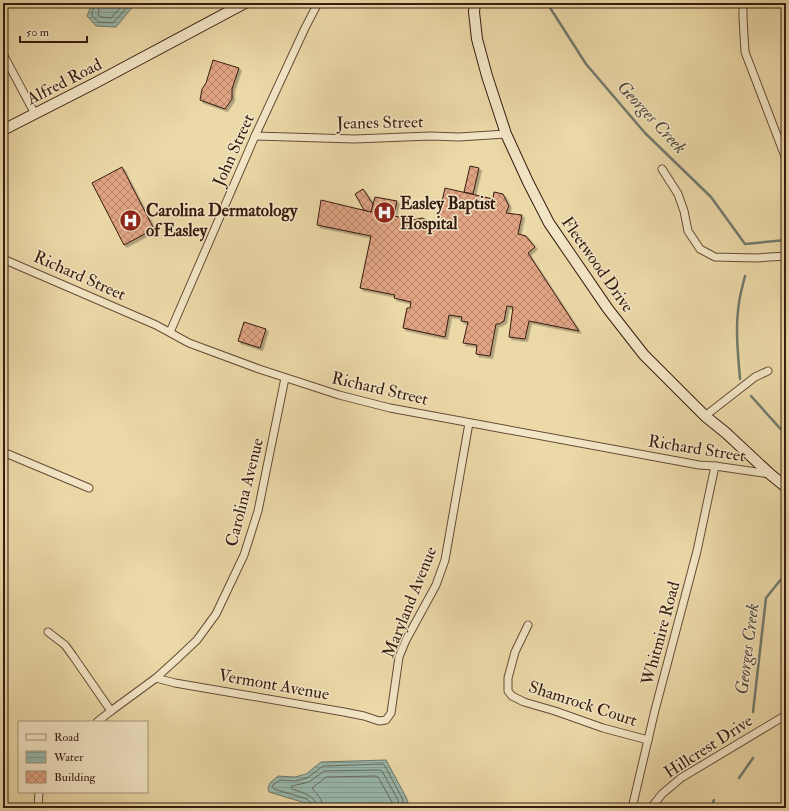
<svg xmlns="http://www.w3.org/2000/svg" width="789" height="811" font-family="'IM FELL Double Pica',serif">
<defs>
<pattern id="water-rules" width="6" height="5" patternUnits="userSpaceOnUse"><rect width="6" height="5" fill="#99b9ad"/><path d="M0 2.5h6" fill="none" stroke="#849e94"/></pattern>
<pattern id="building-cross-hatch" width="8" height="8" patternUnits="userSpaceOnUse"><rect width="8" height="8" fill="#e0a485"/><path d="M0 0l8 8M0 8l8-8" fill="none" stroke="#b6856b"/></pattern>
<filter id="shadow"><feDropShadow dx="2.5" dy="2.5" stdDeviation="0" flood-color="#0004"/></filter>
</defs>
<rect width="100%" height="100%" fill="#ecd9a8"/>
<filter id="stains"><feTurbulence type="fractalNoise" baseFrequency=".005" numOctaves="4"/><feColorMatrix values="0 0 0 0 .2 0 0 0 0 .09 0 0 0 0 .02 0 0 0 .5 -.17"/></filter>
<radialGradient id="worn" r=".72"><stop offset=".6" stop-color="#630" stop-opacity="0"/><stop offset="1" stop-color="#630" stop-opacity=".3"/></radialGradient>
<!-- water -->
<g fill="url(#water-rules)" stroke="#717a6e">
<path d="M92 3H136L116 27 96 26 87 16Z"/>
<path d="M386 760 406 797 410 808H310L305 803 269 792 268 788 270 783 278 776 295 777 306 774 321 762Z"/>
</g>
<g fill="none" stroke-linecap="round" stroke-linejoin="round">
<!-- shore -->
<g stroke="#686a5e" stroke-width="1">
<path d="M95 3C93 15 88 12 98 22L113 23 131 3"/>
<path d="M100 3 98 15 101 17 111 18 124 3"/>
<path d="M312 808V804L307 799 274 789 272 787 273 785 280 780 295 781 307 778 323 766 383 764 385 766 402 798 405 808"/>
<path d="M317 808C316 795 303 793 292 789L291 788 292 786 309 782 324 771 380 770 382 771 398 800 400 808"/>
<path d="M323 808C323 799 317 795 312 788L326 777 376 776 378 777 392 802 394 808"/>
</g>
<!-- stream -->
<g stroke="#717a6e" stroke-width="2.5">
<path d="M547 3 586 64 645 133 711 197 745 244 786 240"/>
<path d="M740 379C738 354 735 328 739 303 740 294 743 285 745 276"/>
<path d="M751 396 786 435"/>
<path d="M753 712 766 598 786 573"/>
<path d="M739 778 753 758"/>
<path d="M710 808 714 800"/>
</g>
</g>
<!-- building -->
<g fill="url(#building-cross-hatch)" stroke="#361c10" filter="url(#shadow)">
<path d="M213 60 239 68 232 89V99L225 109 200 100 202 89 206 83Z"/>
<path d="M470 166 479 168 473 194 464 192Z"/>
<path d="M122 167 154 229 124 245 92 183Z"/>
<path d="M445 188 493 199 494 192 503 194 509 206 506 213 522 215 518 234 526 236 535 247 528 253 579 331 529 321 525 339 509 337 513 307 507 306 504 321 499 324H496L490 356 476 354 477 345 463 343 468 322 461 321 462 317 449 315 445 337 403 328 407 308H410L411 302 394 298 395 295 360 288 371 236 317 225 321 200 371 212 375 197 397 201 394 216 413 220 422 218 429 221 437 224Z"/>
<path d="M363 189 373 204 371 212 364 210 355 194Z"/>
<path d="M244 322 266 329 260 348 238 341Z"/>
</g>
<g fill="none" stroke-linecap="round" stroke-linejoin="round">
<defs>
<g id="street">
<path d="M743 3V18L745 52 786 159"/>
<path d="M3 54 35 114"/>
<path d="M255 136 354 139 430 136 459 137 506 134"/>
<path d="M662 169 678 194 684 211 688 231 700 249 715 257 756 258 786 256"/>
<path d="M3 259 156 325 189 343 259 369 339 395 390 408 699 465 715 466 770 474"/>
<path d="M170 332 255 136 305 28 318 3"/>
<path d="M705 416 755 377 768 371"/>
<path d="M3 452 89 488"/>
<path d="M528 625 515 652 508 678V691L512 696 524 702 555 711 603 728 648 740"/>
<path d="M48 632 65 645 73 656 111 711"/>
<path d="M156 678 175 683 344 712 364 716 379 721 386 720 391 713 399 657 406 640 436 585 445 560 469 423"/>
<path d="M97 722 111 711 156 678 178 658 197 640 216 614 244 555 258 511 285 378"/>
<path d="M38 808 39 792"/>
<path d="M632 808 655 710 697 551 715 466"/>
<path d="M651 808 662 794 681 778 786 715"/>
</g>
<g id="secondary">
<path d="M475 3 474 12 477 39 487 76 506 134 528 182 549 223 608 309 644 355 705 416 726 433 770 474 786 487"/>
<path d="M3 130 97 82 245 3"/>
</g>
</defs>
<!-- street casing -->
<use href="#street" stroke="#644b36" stroke-width="9"/>
<!-- secondary casing -->
<use href="#secondary" stroke="#361c10" stroke-width="12"/>
<!-- street -->
<use href="#street" stroke="#f3e6c6" stroke-width="7"/>
<!-- secondary -->
<use href="#secondary" stroke="#f3e6c6" stroke-width="10"/>
</g>
<!-- icons -->
<defs>
<symbol id="hospital-disc" viewBox="-11 -11 22 22"><circle r="9.5" fill="#8f2418" stroke="#f3e6c6"/><path d="M-5-5h3v3.5h4V-5h3V5h-3V1.5h-4V5h-3Z" fill="#fff"/></symbol>
</defs>
<g fill-rule="evenodd">
<use href="#hospital-disc" x="372" y="200" width="25" height="25"/>
<use href="#hospital-disc" x="118" y="208" width="25" height="25"/>
</g>
<g text-anchor="middle" stroke-width="3" stroke-linejoin="round" paint-order="stroke">
<!-- street labels -->
<g font-size="17" fill="#361c10" stroke="#f3e6c6">
<text transform="translate(64 81) rotate(-27)" y="6">Alfred Road</text>
<text transform="translate(380 122) rotate(-1)" y="6">Jeanes Street</text>
<text transform="translate(233 150) rotate(-66)" y="6">John Street</text>
<text transform="translate(598 264) rotate(55)" y="6">Fleetwood Drive</text>
<text transform="translate(80 275) rotate(24)" y="6">Richard Street</text>
<text transform="translate(380 388) rotate(13)" y="6">Richard Street</text>
<text transform="translate(697 448) rotate(9)" y="6">Richard Street</text>
<text transform="translate(244 492) rotate(-76)" y="6">Carolina Avenue</text>
<text transform="translate(409 602) rotate(-68)" y="6">Maryland Avenue</text>
<text transform="translate(660 633) rotate(-75)" y="6">Whitmire Road</text>
<text transform="translate(274 684) rotate(10)" y="6">Vermont Avenue</text>
<text transform="translate(583 703) rotate(18)" y="6">Shamrock Court</text>
<text transform="translate(708 746) rotate(-33)" y="6">Hillcrest Drive</text>
</g>
<!-- poi labels -->
<g font-size="17" font-weight="bold" fill="#361c10" stroke="#f3e6c6" text-anchor="start">
<text x="400" y="209">Easley Baptist<tspan x="400" dy="20">Hospital</tspan></text>
<text x="146" y="216">Carolina Dermatology<tspan x="146" dy="20">of Easley</tspan></text>
</g>
<!-- water labels -->
<g font-size="18" font-style="italic" fill="#544b3f" stroke="#f3e6c6">
<text transform="translate(652 117) rotate(47)" y="6">Georges Creek</text>
<text transform="translate(747 649) rotate(-83)" y="6">Georges Creek</text>
</g>
</g>
<!-- margin -->
<rect width="789" height="811" fill="none" stroke="#ecd9a8" stroke-width="16"/>
<rect x="4" y="4" width="781" height="803" fill="none" stroke="#361c10" stroke-width="2"/>
<rect x="8" y="8" width="773" height="795" fill="none" stroke="#361c10"/>
<!-- legend -->
<rect x="18" y="721" width="130" height="72" fill="#f3e6c6" stroke="#a7957d"/>
<rect x="26" y="734" width="20" height="6" fill="#f3e6c6" stroke="#a7957d"/>
<text x="54" y="741" font-size="12" fill="#361c10">Road</text>
<rect x="26" y="751" width="20" height="12" fill="url(#water-rules)" stroke="#a7957d"/>
<text x="54" y="761" font-size="12" fill="#361c10">Water</text>
<rect x="26" y="771" width="20" height="12" fill="url(#building-cross-hatch)" stroke="#a7957d"/>
<text x="54" y="781" font-size="12" fill="#361c10">Building</text>
<!-- scale -->
<path d="M20 36v6h67v-6" fill="none" stroke="#361c10" stroke-width="2"/>
<text x="26" y="36" font-size="12" fill="#361c10" stroke="#f3e6c6" stroke-width="3" paint-order="stroke">50 m</text>
<rect width="100%" height="100%" filter="url(#stains)"/>
<rect width="100%" height="100%" fill="url(#worn)"/>
</svg>
